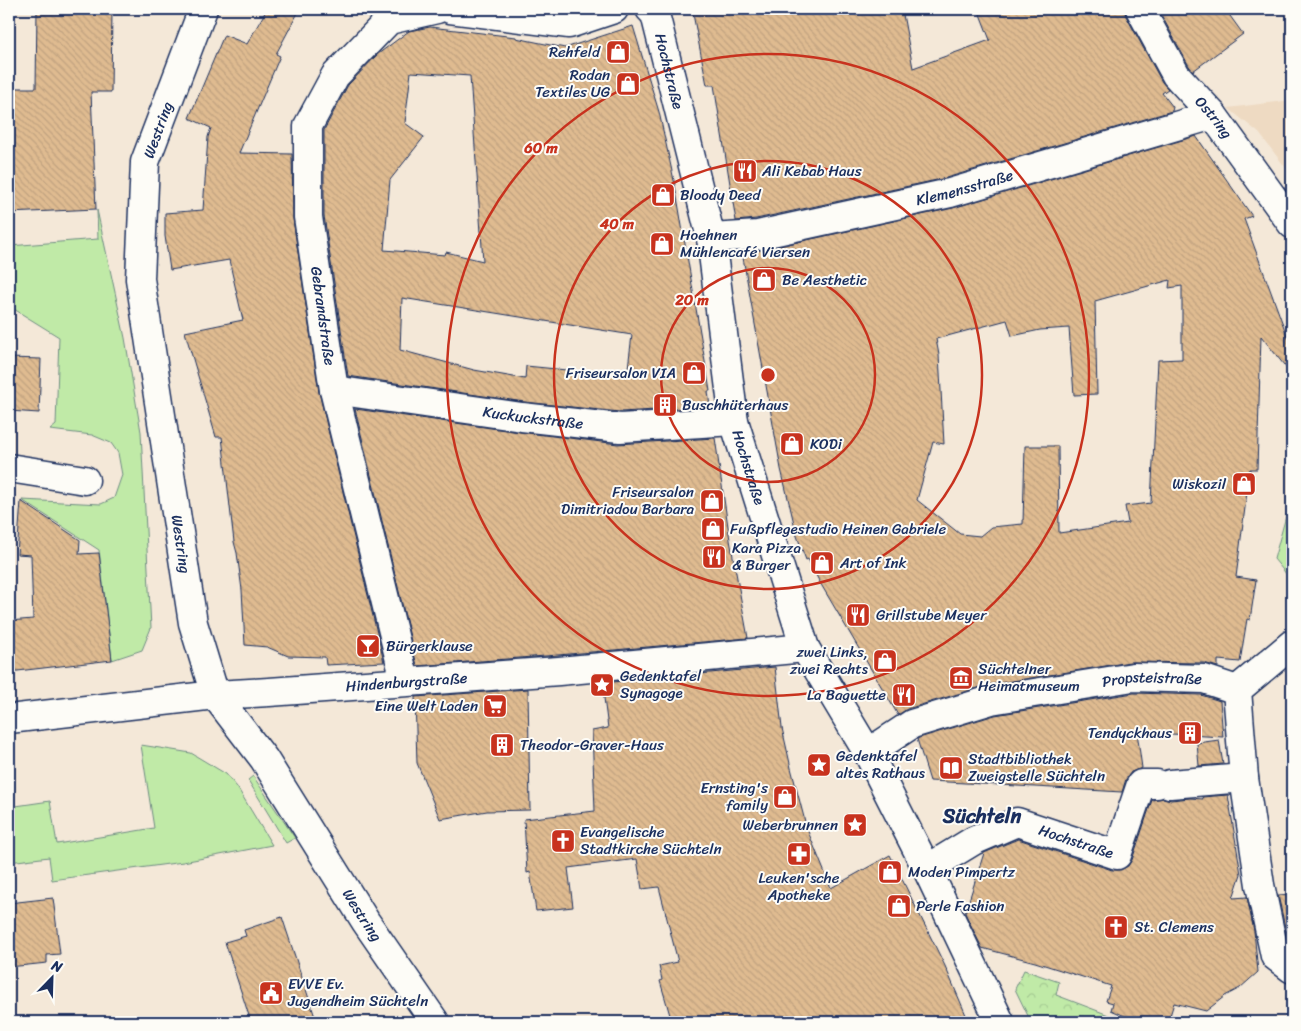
<svg xmlns="http://www.w3.org/2000/svg" width="1301" height="1031" font-family="Sriracha,sans-serif">
<defs>
<pattern id="forest-crowns" width="20" height="18" patternUnits="userSpaceOnUse" patternTransform="scale(1.25)"><rect width="20" height="18" fill="#c0eaa7"/><path d="M2 6a3 3 0 1 1 6 0M12 15a3 3 0 1 1 6 0" fill="none" stroke="#a4c992"/></pattern>
<pattern id="building-back-hatch" width="6" height="6" patternUnits="userSpaceOnUse" patternTransform="scale(1.25)"><rect width="6" height="6" fill="#dfbb90"/><path d="M-1 5l2 2M0 0l6 6M5-1l2 2" fill="none" stroke="#bfa17f"/></pattern>
</defs>
<rect width="100%" height="100%" fill="#f4e8d8"/>
<filter id="ink" filterUnits="userSpaceOnUse"><feTurbulence type="fractalNoise" baseFrequency=".02" numOctaves="2"/><feDisplacementMap in="SourceGraphic" scale="10" xChannelSelector="R" yChannelSelector="G"/><feConvolveMatrix kernelMatrix="1 2 1 2 8 2 1 2 1" color-interpolation-filters="sRGB"/></filter>
<g filter="url(#ink)">
<!-- built -->
<path fill="#eedac2" d="M1292 100V176L1259 133 1228 108Z"/>
<!-- green -->
<g fill="#c0eaa7" stroke="#6e8c82">
<path d="M97 210 125 338 141 432 151 628 142 650 112 660 99 550 22 500 101 504 114 498 122 475 118 453 111 443 92 435 50 430 56 425 59 337 9 306V246L98 239Z"/>
<path d="M1292 495V581L1274 559Z"/>
<path d="M141 745 191 753 226 774 237 787 272 845 183 862 52 880 49 857 9 862V807L50 801 57 844 154 828Z"/>
<path d="M253 776 295 838 286 843 248 780Z"/>
</g>
<!-- forest -->
<path fill="url(#forest-crowns)" stroke="#6e8c82" d="M1024 970 1059 982 1056 995 1127 1022H1031L1015 989Z"/>
<!-- building -->
<g fill="url(#building-back-hatch)" stroke="#1b2f5e" fill-rule="evenodd">
<path d="M37 9H112L111 92H91L96 209 9 213V88H36Z"/>
<path d="M267 9H300L276 54 280 56 239 153 292 154 293 219 319 392 384 662 326 665 325 657 288 656 267 647 245 645 242 590 237 553 234 542 222 437H216L185 332 243 320 229 260 170 270 165 236V213L203 210 208 137 211 128 189 118 224 35 247 44Z"/>
<path d="M692 9H902L913 68 990 40 978 9H1124L1126 16 1162 82 1168 89 1162 93 1173 107 1172 111 946 178 756 219 736 221 714 85H707Z"/>
<path d="M1158 9H1225L1243 34 1193 71 1189 66Z"/>
<path d="M633 26 659 112 675 185 710 391H708L710 407 620 412 524 402 348 376 324 216V130L348 85 378 54 409 31 430 27 516 37V38L565 48ZM411 72 470 76 483 261 446 252 445 255 384 250 390 180 424 137 405 123ZM402 298 632 335 627 376 526 366 525 379 474 370 400 350Z"/>
<path d="M1196 136 1252 216 1244 219 1292 349V375L1261 336 1257 469H1250L1236 577 1256 580 1250 620 1247 619 1240 662 1218 660V667L1204 663 1130 662 988 685 907 709 898 715 819 581 808 559 806 560 797 536 781 469 742 252 761 250 953 208ZM1170 280 1169 288 1182 286V359L1158 360 1151 503 1125 506 1128 523 1059 533 1058 446H1025L1023 524 991 527 980 536 960 534 917 500 933 442 944 444 939 355 936 339 1007 320 1012 336 1040 330 1069 328 1074 395 1097 394 1095 301Z"/>
<path d="M9 358 41 359 39 413 9 411Z"/>
<path d="M355 409 520 432 618 444 715 438 730 540 748 638 558 655 417 666Z"/>
<path d="M21 501 80 540 79 554 99 553 112 660 9 672V621L33 619 31 555 17 554Z"/>
<path d="M775 667 782 728 791 768 807 829 831 888 890 855 945 966 969 1022H672L660 981 662 980 659 966 678 962 659 887 642 889 637 859 568 868 573 907 536 911 530 872 527 873 524 819 595 811 592 731 608 728 602 683Z"/>
<path d="M528 689 530 810 487 811 440 819 417 763 415 697Z"/>
<path d="M1134 693 1201 695 1220 701 1223 737 1137 732 1142 768 1131 772 1126 779 1122 792 930 781 917 739 919 738 995 715Z"/>
<path d="M1219 740 1223 764 1199 766 1197 743Z"/>
<path d="M1228 795 1241 874 1233 898 1247 897 1254 931 1258 972 1240 988 1225 996 1206 1011 1174 1003 1168 1022H1139L1111 1010 1113 1003 1106 1001 1111 986 1035 962 982 948 965 913 984 853 1018 839 1112 870H1121L1128 866 1132 860 1152 800 1163 798 1171 800 1190 798 1203 799 1202 797Z"/>
<path d="M1292 894V945L1288 941 1278 895Z"/>
<path d="M53 898 60 954 47 955V963L9 967V903Z"/>
<path d="M282 917 315 1017 299 1022H251L225 942 246 936 244 930Z"/>
</g>
<g fill="none" stroke-linecap="round" stroke-linejoin="round">
<defs>
<g id="street">
<path d="M450 9 569 24 614 9"/>
<path id="s1" d="M650 9 655 14 711 238 734 421 805 648 868 753 927 869 1000 1022"/>
<path id="s2" d="M1140 9 1176 75 1213 115 1292 224"/>
<path id="s3" d="M711 238 758 235 950 193 1213 115"/>
<path id="s4" d="M334 390 522 417 620 428 734 421"/>
<path d="M9 468 85 480"/>
<path d="M1292 644 1237 690 1244 778 1260 885 1275 956 1292 969"/>
<path d="M405 681 334 390 308 217V126L335 76 389 20 437 9"/>
<path id="s5" d="M215 695 269 692 559 671 805 648"/>
<path id="s6" d="M868 753 912 724 991 700 1133 677 1204 679 1237 690"/>
<path d="M1170 784 1244 778"/>
<path id="s7" d="M927 869 973 841 1017 822 1117 855 1141 784H1157"/>
</g>
<g id="secondary">
<path id="s8" d="M203 9 145 162 140 279 193 623 215 695 264 759 366 922 435 1022"/>
<path d="M9 719 215 695"/>
</g>
</defs>
<!-- street casing -->
<use href="#street" stroke="#1b2f5e" stroke-width="31"/>
<!-- secondary casing -->
<use href="#secondary" stroke="#1b2f5e" stroke-width="31"/>
<!-- street -->
<use href="#street" stroke="#fdfcf7" stroke-width="28"/>
<!-- secondary -->
<use href="#secondary" stroke="#fdfcf7" stroke-width="28"/>
</g>
</g>
<!-- distance rings -->
<g fill="none" stroke="#c8321e" stroke-width="2.5">
<circle cx="768" cy="375" r="107"/>
<circle cx="768" cy="375" r="214"/>
<circle cx="768" cy="375" r="321"/>
</g>
<!-- icons -->
<defs>
<symbol id="shop-square" viewBox="-11 -11 22 22"><rect x="-9" y="-9" width="18" height="18" rx="4" fill="#c8321e" stroke="#fdfcf7"/><path d="M-5-2.5h2.3a2.7 3.5 0 0 1 5.4 0H5L5.5 6h-11ZM-1.5-2.5h3a1.5 2.3 0 0 0-3 0Z" fill="#fff"/></symbol>
<symbol id="restaurant-square" viewBox="-11 -11 22 22"><rect x="-9" y="-9" width="18" height="18" rx="4" fill="#c8321e" stroke="#fdfcf7"/><path d="M-5-6h1v4h1v-4h1v4h1v-4h1v5L-1.5 .5V6h-2V.5L-5-1ZM5-6V6H3V1.5H1.5Q1.5-4 5-6Z" fill="#fff"/></symbol>
<symbol id="building-square" viewBox="-11 -11 22 22"><rect x="-9" y="-9" width="18" height="18" rx="4" fill="#c8321e" stroke="#fdfcf7"/><path d="M-4-6H4V6H1V3H-1V6H-4ZM-2.5-4.3h1.7v1.8h-1.7ZM.8-4.3h1.7v1.8H.8ZM-2.5-1h1.7V.8h-1.7ZM.8-1h1.7V.8H.8Z" fill="#fff"/></symbol>
<symbol id="bar-square" viewBox="-11 -11 22 22"><rect x="-9" y="-9" width="18" height="18" rx="4" fill="#c8321e" stroke="#fdfcf7"/><path d="M-6-5H6L.8 .8V4.5H3.5V6h-7V4.5H-.8V.8Z" fill="#fff"/></symbol>
<symbol id="museum-square" viewBox="-11 -11 22 22"><rect x="-9" y="-9" width="18" height="18" rx="4" fill="#c8321e" stroke="#fdfcf7"/><path d="M0-6L6-3V-2H-6V-3ZM-5-1h2V3h-2ZM-1-1h2V3h-2ZM3-1h2V3H3ZM-6 4H6V6H-6Z" fill="#fff"/></symbol>
<symbol id="sight-square" viewBox="-11 -11 22 22"><rect x="-9" y="-9" width="18" height="18" rx="4" fill="#c8321e" stroke="#fdfcf7"/><path d="M0-6L1.8-2.2L6-1.7L2.9 1.2L3.7 5.4L0 3.3L-3.7 5.4L-2.9 1.2L-6-1.7L-1.8-2.2Z" fill="#fff"/></symbol>
<symbol id="supermarket-square" viewBox="-11 -11 22 22"><rect x="-9" y="-9" width="18" height="18" rx="4" fill="#c8321e" stroke="#fdfcf7"/><path d="M-6-5.5h2.5l.6 2H6L4.5 2H-2.5L-4.4-4H-6ZM-1.5 3.2a1.3 1.3 0 1 0 .1 0ZM3 3.2a1.3 1.3 0 1 0 .1 0Z" fill="#fff"/></symbol>
<symbol id="library-square" viewBox="-11 -11 22 22"><rect x="-9" y="-9" width="18" height="18" rx="4" fill="#c8321e" stroke="#fdfcf7"/><path d="M-6-4Q-3-5.5-.7-3.5V5Q-3 3-6 4ZM6-4Q3-5.5 .7-3.5V5Q3 3 6 4Z" fill="#fff"/></symbol>
<symbol id="church-square" viewBox="-11 -11 22 22"><rect x="-9" y="-9" width="18" height="18" rx="4" fill="#c8321e" stroke="#fdfcf7"/><path d="M-1.2-6h2.4v3.5h3.3v2.4h-3.3V6h-2.4V-.1h-3.3v-2.4h3.3Z" fill="#fff"/></symbol>
<symbol id="pharmacy-square" viewBox="-11 -11 22 22"><rect x="-9" y="-9" width="18" height="18" rx="4" fill="#c8321e" stroke="#fdfcf7"/><path d="M-2-6h4v4h4v4h-4v4h-4v-4h-4v-4h4Z" fill="#fff"/></symbol>
<symbol id="civic-square" viewBox="-11 -11 22 22"><rect x="-9" y="-9" width="18" height="18" rx="4" fill="#c8321e" stroke="#fdfcf7"/><path d="M-.6-6.5H3V-4.5H.6V-3L4-1V1h2V6H-6V1h2V-1L-.6-3ZM-1.2 2.5V6h2.4V2.5Z" fill="#fff"/></symbol>
</defs>
<g fill-rule="evenodd">
<use href="#shop-square" x="604" y="38" width="28" height="28"/>
<use href="#shop-square" x="614" y="70" width="28" height="28"/>
<use href="#restaurant-square" x="731" y="157" width="28" height="28"/>
<use href="#shop-square" x="649" y="181" width="28" height="28"/>
<use href="#shop-square" x="648" y="230" width="28" height="28"/>
<use href="#shop-square" x="750" y="266" width="28" height="28"/>
<use href="#shop-square" x="680" y="359" width="28" height="28"/>
<use href="#building-square" x="651" y="391" width="28" height="28"/>
<use href="#shop-square" x="778" y="430" width="28" height="28"/>
<use href="#shop-square" x="1230" y="470" width="28" height="28"/>
<use href="#shop-square" x="698" y="487" width="28" height="28"/>
<use href="#shop-square" x="699" y="515" width="28" height="28"/>
<use href="#restaurant-square" x="700" y="543" width="28" height="28"/>
<use href="#shop-square" x="808" y="549" width="28" height="28"/>
<use href="#restaurant-square" x="844" y="601" width="28" height="28"/>
<use href="#bar-square" x="354" y="632" width="28" height="28"/>
<use href="#shop-square" x="871" y="647" width="28" height="28"/>
<use href="#museum-square" x="947" y="664" width="28" height="28"/>
<use href="#sight-square" x="588" y="671" width="28" height="28"/>
<use href="#restaurant-square" x="890" y="681" width="28" height="28"/>
<use href="#supermarket-square" x="481" y="692" width="28" height="28"/>
<use href="#building-square" x="1176" y="719" width="28" height="28"/>
<use href="#building-square" x="488" y="731" width="28" height="28"/>
<use href="#sight-square" x="805" y="751" width="28" height="28"/>
<use href="#library-square" x="937" y="754" width="28" height="28"/>
<use href="#shop-square" x="771" y="783" width="28" height="28"/>
<use href="#sight-square" x="841" y="811" width="28" height="28"/>
<use href="#church-square" x="549" y="827" width="28" height="28"/>
<use href="#pharmacy-square" x="785" y="840" width="28" height="28"/>
<use href="#shop-square" x="876" y="858" width="28" height="28"/>
<use href="#shop-square" x="885" y="892" width="28" height="28"/>
<use href="#church-square" x="1102" y="913" width="28" height="28"/>
<use href="#civic-square" x="257" y="979" width="28" height="28"/>
</g>
<g text-anchor="middle" stroke-width="4" stroke-linejoin="round" paint-order="stroke">
<!-- poi labels -->
<g font-size="15" fill="#1b2f5e" stroke="#fdfcf7" text-anchor="start">
<text x="600" y="57" text-anchor="end">Rehfeld</text>
<text x="610" y="80" text-anchor="end">Rodan<tspan x="610" dy="17">Textiles UG</tspan></text>
<text x="762" y="176">Ali Kebab Haus</text>
<text x="680" y="200">Bloody Deed</text>
<text x="680" y="240">Hoehnen<tspan x="680" dy="17">Mühlencafé Viersen</tspan></text>
<text x="782" y="285">Be Aesthetic</text>
<text x="676" y="378" text-anchor="end">Friseursalon VIA</text>
<text x="682" y="410">Buschhüterhaus</text>
<text x="810" y="449">KODi</text>
<text x="1226" y="489" text-anchor="end">Wiskozil</text>
<text x="694" y="497" text-anchor="end">Friseursalon<tspan x="694" dy="17">Dimitriadou Barbara</tspan></text>
<text x="730" y="534">Fußpflegestudio Heinen Gabriele</text>
<text x="732" y="553">Kara Pizza<tspan x="732" dy="17">&amp; Burger</tspan></text>
<text x="840" y="568">Art of Ink</text>
<text x="876" y="620">Grillstube Meyer</text>
<text x="386" y="651">Bürgerklause</text>
<text x="868" y="657" text-anchor="end">zwei Links,<tspan x="868" dy="17">zwei Rechts</tspan></text>
<text x="978" y="674">Süchtelner<tspan x="978" dy="17">Heimatmuseum</tspan></text>
<text x="620" y="681">Gedenktafel<tspan x="620" dy="17">Synagoge</tspan></text>
<text x="886" y="700" text-anchor="end">La Baguette</text>
<text x="478" y="711" text-anchor="end">Eine Welt Laden</text>
<text x="1172" y="738" text-anchor="end">Tendyckhaus</text>
<text x="520" y="750">Theodor-Graver-Haus</text>
<text x="836" y="761">Gedenktafel<tspan x="836" dy="17">altes Rathaus</tspan></text>
<text x="968" y="764">Stadtbibliothek<tspan x="968" dy="17">Zweigstelle Süchteln</tspan></text>
<text x="768" y="793" text-anchor="end">Ernsting's<tspan x="768" dy="17">family</tspan></text>
<text x="838" y="830" text-anchor="end">Weberbrunnen</text>
<text x="580" y="837">Evangelische<tspan x="580" dy="17">Stadtkirche Süchteln</tspan></text>
<text x="908" y="877">Moden Pimpertz</text>
<text x="799" y="883" text-anchor="middle">Leuken'sche<tspan x="799" dy="17">Apotheke</tspan></text>
<text x="916" y="911">Perle Fashion</text>
<text x="1134" y="932">St. Clemens</text>
<text x="288" y="989">EVVE Ev.<tspan x="288" dy="17">Jugendheim Süchteln</tspan></text>
</g>
<!-- street labels -->
<g font-size="15" fill="#1b2f5e" stroke="#fdfcf7">
<text dy="5" stroke="none"><textPath href="#s1" startOffset="66">Hochstraße</textPath></text>
<text dy="5" stroke="none"><textPath href="#s2" startOffset="132">Ostring</textPath></text>
<text transform="translate(158 130) rotate(-70)" y="5">Westring</text>
<text dy="5" stroke="none"><textPath href="#s3" startOffset="259">Klemensstraße</textPath></text>
<text transform="translate(323 316) rotate(82)" y="5">Gebrandstraße</text>
<text dy="5" stroke="none"><textPath href="#s4" startOffset="201">Kuckuckstraße</textPath></text>
<text dy="5" stroke="none"><textPath href="#s1" startOffset="471">Hochstraße</textPath></text>
<text dy="5" stroke="none"><textPath href="#s8" startOffset="549">Westring</textPath></text>
<text dy="5" stroke="none"><textPath href="#s5" startOffset="192">Hindenburgstraße</textPath></text>
<text dy="5" stroke="none"><textPath href="#s6" startOffset="298">Propsteistraße</textPath></text>
<text dy="5" stroke="none"><textPath href="#s7" startOffset="164">Hochstraße</textPath></text>
<text dy="5" stroke="none"><textPath href="#s8" startOffset="969">Westring</textPath></text>
</g>
<!-- district labels -->
<g font-size="20" font-weight="bold" fill="#1b2f5e" stroke="#fdfcf7">
<text x="982" y="823">Süchteln</text>
</g>
</g>
<circle cx="768" cy="375" r="8" fill="#c8321e" stroke="#fdfcf7" stroke-width="2.5"/>
<g font-size="15" text-anchor="middle" font-weight="bold" fill="#c8321e" stroke="#fdfcf7" stroke-width="4" stroke-linejoin="round" paint-order="stroke">
<text x="541" y="153">60 m</text>
<text x="617" y="229">40 m</text>
<text x="692" y="305">20 m</text>
</g>
<!-- margin -->
<rect width="1301" height="1031" fill="none" stroke="#fdfcf7" stroke-width="30"/>
<rect x="15" y="15" width="1271" height="1001" fill="none" stroke="#1b2f5e" stroke-width="2" filter="url(#ink)"/>
<!-- north arrow -->
<g transform="translate(52 978) rotate(23)" stroke="#fdfcf7" stroke-width="4" paint-order="stroke">
<path d="M0-4L9 19L0 12L-9 19Z" fill="#1b2f5e"/>
<text y="-8" font-size="14" font-weight="bold" text-anchor="middle" fill="#1b2f5e">N</text>
</g>
</svg>
